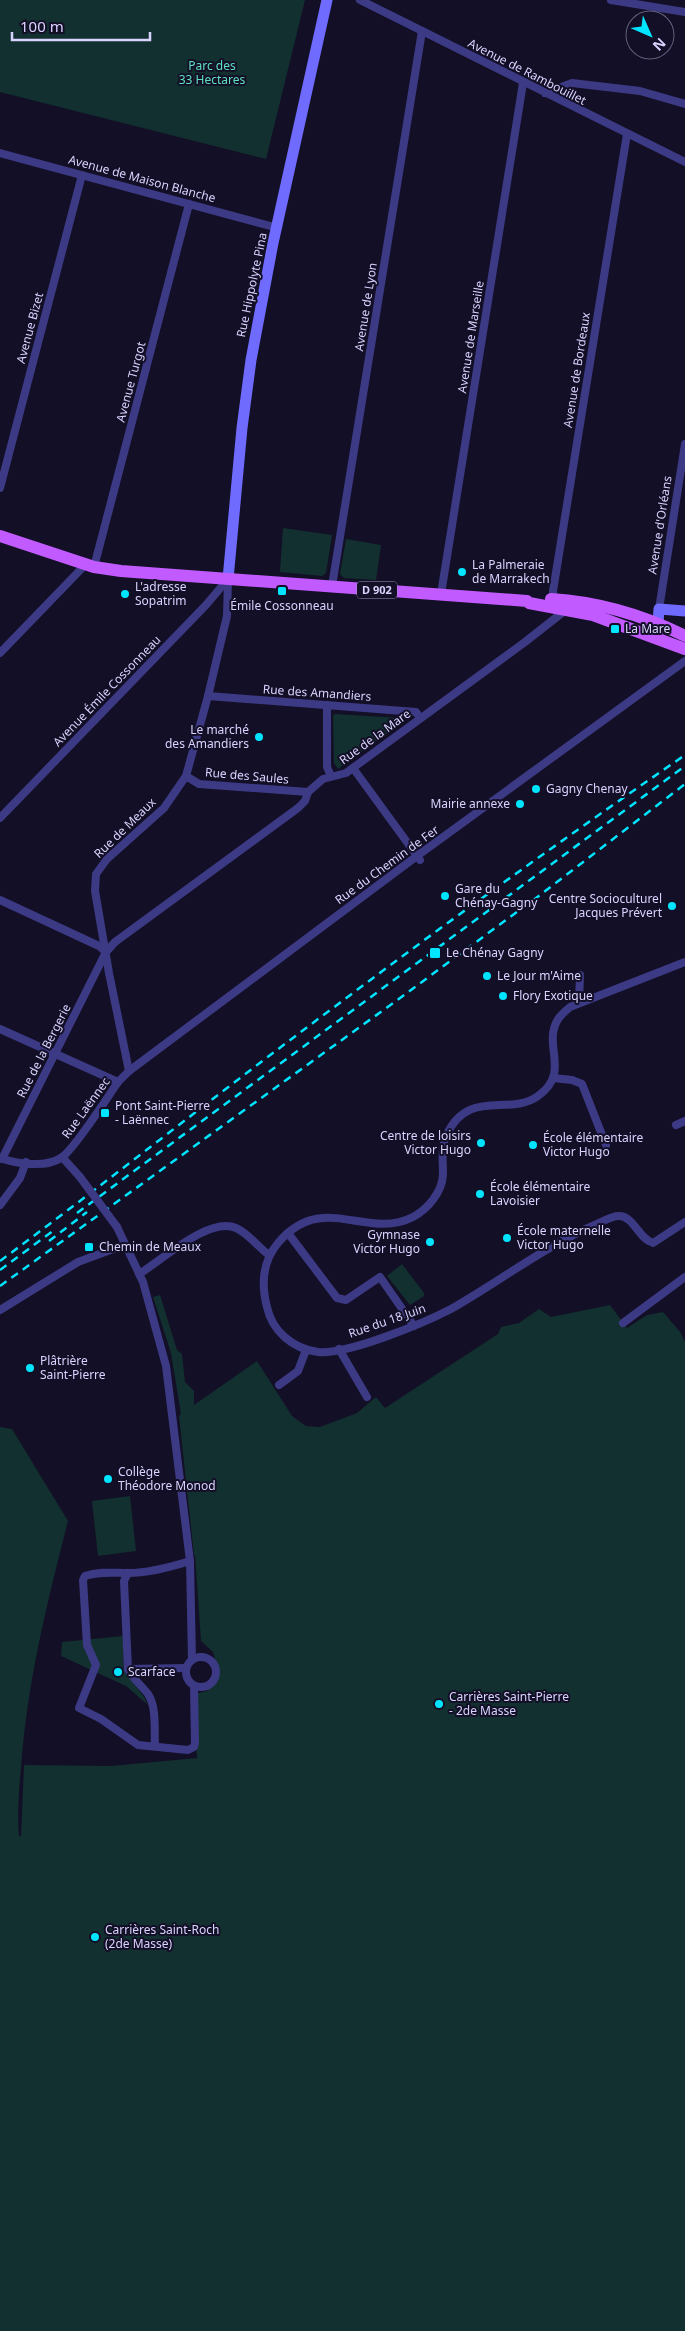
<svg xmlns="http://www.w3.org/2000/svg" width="685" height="2331" font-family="'Noto Sans',sans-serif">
<rect width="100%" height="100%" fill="#130f26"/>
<!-- green -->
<g fill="#12302f">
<path d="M0 0H305L266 159 0 92Z"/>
<path d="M283 528 332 535 326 573 322 576 280 572Z"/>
<path d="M346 539 381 545 376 580 344 578 340 574Z"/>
<path d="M335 714 401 718 402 723 338 769 334 763 333 715Z"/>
<path d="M402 1264 424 1293V1296L410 1305 387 1276Z"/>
<path d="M160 1295 177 1350 182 1354 185 1382 194 1391V1405L257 1361 292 1416 306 1426 320 1427 357 1413 376 1397 385 1408 498 1334 501 1327 519 1323 539 1309 551 1317 610 1305 627 1328 647 1315 663 1312 681 1333 685 1342V2331H0V1427L12 1429 68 1521C47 1603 27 1683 21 1768 19 1790 17 1814 19 1836H21L24 1765 111 1766 197 1758 194 1694 207 1691 218 1669 213 1652 201 1641 195 1555H194L179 1416 181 1414 171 1353 153 1297Z"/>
<path d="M130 1496 136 1551 98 1556 92 1501Z"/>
<path d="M123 1636 124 1670 144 1697 148 1705 126 1686 61 1656 62 1642Z"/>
</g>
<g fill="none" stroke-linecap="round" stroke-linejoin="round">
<!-- street -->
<g stroke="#3d3a85" stroke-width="8">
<path d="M360 0 685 162"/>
<path d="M611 0 685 12"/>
<path d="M545 93 572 83 640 91 685 104"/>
<path d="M0 153 278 228"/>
<path d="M0 488 82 175"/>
<path d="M94 567 189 204"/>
<path d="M332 586 422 31"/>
<path d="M441 594 523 83"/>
<path d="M554 601 553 591 627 134"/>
<path d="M659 609 685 444"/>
<path d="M0 653 86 564"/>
<path d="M208 696 416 712 420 718"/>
<path d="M327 705V767L331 776"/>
<path d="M353 768 420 860"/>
<path d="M186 776 199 784 308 792"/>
<path d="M0 818 206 605 228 579"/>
<path d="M0 900 99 946 106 952"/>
<path d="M685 962 570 1007C566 1011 560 1015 557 1021 543 1046 571 1073 538 1096 509 1117 468 1087 446 1136 441 1149 443 1161 443 1175 442 1192 428 1209 413 1217 366 1241 323 1190 278 1243 262 1262 261 1284 267 1307 272 1331 293 1349 318 1352 347 1355 424 1323 451 1309 500 1281 545 1246 597 1224 604 1221 613 1215 620 1216 634 1217 639 1239 653 1243L685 1222"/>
<path d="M579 1003 580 975"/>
<path d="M0 1029 118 1082"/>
<path d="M129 1071 109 973 95 891 96 874 107 859 164 808 186 776 208 696 227 616 228 579"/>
<path d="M553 1078 572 1080 582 1084 606 1145"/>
<path d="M676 1125 685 1121"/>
<path d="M62 1157 80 1177"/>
<path d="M0 1158C18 1164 45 1168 61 1158 74 1150 107 1098 118 1082L129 1071 417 856 685 661"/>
<path d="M2 1159 106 952 115 942 298 808 305 801 308 792 323 779 346 773 525 642 567 609"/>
<path d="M0 1205 20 1178 26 1162"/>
<path d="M117 1227 143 1282 166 1366 190 1561 192 1660"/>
<path d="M288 1233 337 1298 346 1300 380 1277 414 1326"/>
<path d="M139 1274C161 1261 209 1216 236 1228 248 1233 258 1247 269 1255"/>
<path d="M0 1310 78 1262 124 1245"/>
<path d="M623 1323 685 1277"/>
<path d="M339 1349 367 1397"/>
<path d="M279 1385 298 1371 306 1350"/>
<path d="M190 1561C171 1567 149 1573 128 1573 114 1573 99 1571 85 1576L83 1580 87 1645 96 1665 79 1708 101 1719 138 1745 188 1750 194 1747 195 1743 194 1686"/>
<path d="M128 1573 124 1581 128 1669C133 1679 141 1685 148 1694 157 1707 154 1731 155 1746"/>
<circle cx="201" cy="1672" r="15"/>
<path d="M128 1669 186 1668"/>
</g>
<!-- secondary -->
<g stroke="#6f6bff" stroke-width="11">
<path d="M228 579 242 428 251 360 273 243 327 0"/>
<path d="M657 637 659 609 685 611"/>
</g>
<!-- primary -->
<g stroke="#c25bff" stroke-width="12">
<path d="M0 536 94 567 121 571 527 601 529 603 593 615 685 649"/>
<path d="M551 599C599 602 643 615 685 636"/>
</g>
<!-- rail -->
<g stroke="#00e5ff" stroke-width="2.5" stroke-dasharray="8 6" stroke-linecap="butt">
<path d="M77 1213 685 766"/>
<path d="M49 1241 87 1212"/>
<path d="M0 1261C115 1176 226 1087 341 1002 454 917 569 835 685 755"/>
<path d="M0 1270 53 1231"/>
<path d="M0 1286 396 1001 540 895 685 784"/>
</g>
<!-- street-bridge -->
<path stroke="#3d3a85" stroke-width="8" d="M80 1177 117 1227"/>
</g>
<!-- markers -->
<g fill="#00e5ff" stroke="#130f26" stroke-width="2">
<circle cx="462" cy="572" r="5"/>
<rect x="277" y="586" width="10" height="10" rx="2.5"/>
<circle cx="125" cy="594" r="5"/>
<rect x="610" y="624" width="10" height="10" rx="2.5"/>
<circle cx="259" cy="737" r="5"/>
<circle cx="536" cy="789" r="5"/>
<circle cx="520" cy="804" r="5"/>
<circle cx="445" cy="896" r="5"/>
<circle cx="672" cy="906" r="5"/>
<rect x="429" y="947" width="12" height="12" rx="2.5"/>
<circle cx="487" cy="976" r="5"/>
<circle cx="503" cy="996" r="5"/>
<rect x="100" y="1108" width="10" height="10" rx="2.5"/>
<circle cx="481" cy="1143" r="5"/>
<circle cx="533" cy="1145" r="5"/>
<circle cx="480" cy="1194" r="5"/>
<circle cx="507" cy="1238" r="5"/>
<circle cx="430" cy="1242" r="5"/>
<rect x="84" y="1242" width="10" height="10" rx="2.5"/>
<circle cx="30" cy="1368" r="5"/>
<circle cx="108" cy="1479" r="5"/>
<circle cx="118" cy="1672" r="5"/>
<circle cx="439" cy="1704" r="5"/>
<circle cx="95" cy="1937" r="5"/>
</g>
<g text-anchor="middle" stroke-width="4" stroke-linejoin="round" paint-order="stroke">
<!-- shield labels -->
<rect fill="#130f26" stroke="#9e99be" stroke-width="1" x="357" y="581.5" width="40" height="17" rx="4"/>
<g font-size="11" font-weight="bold" fill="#d9d4ff">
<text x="377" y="594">D 902</text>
</g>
<!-- park labels -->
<g font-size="12" fill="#5fe0c0" stroke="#130f26">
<text x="212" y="70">Parc des<tspan x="212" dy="14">33 Hectares</tspan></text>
</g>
<!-- street labels -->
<g font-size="12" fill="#d9d4ff" stroke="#130f26">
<text transform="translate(527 72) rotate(27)" y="4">Avenue de Rambouillet</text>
<text transform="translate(142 179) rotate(15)" y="4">Avenue de Maison Blanche</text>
<text transform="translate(252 285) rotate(-78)" y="4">Rue Hippolyte Pina</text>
<text transform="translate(366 307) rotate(-81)" y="4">Avenue de Lyon</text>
<text transform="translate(30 328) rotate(-75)" y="4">Avenue Bizet</text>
<text transform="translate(471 337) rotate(-81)" y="4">Avenue de Marseille</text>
<text transform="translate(577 370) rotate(-81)" y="4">Avenue de Bordeaux</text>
<text transform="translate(131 382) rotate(-75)" y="4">Avenue Turgot</text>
<text transform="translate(660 525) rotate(-81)" y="4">Avenue d'Orléans</text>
<text transform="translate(107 691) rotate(-46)" y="4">Avenue Émile Cossonneau</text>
<text transform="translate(317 693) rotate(4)" y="4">Rue des Amandiers</text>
<text transform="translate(375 737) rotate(-36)" y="4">Rue de la Mare</text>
<text transform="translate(247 776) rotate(5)" y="4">Rue des Saules</text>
<text transform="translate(125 828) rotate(-44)" y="4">Rue de Meaux</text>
<text transform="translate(387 865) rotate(-36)" y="4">Rue du Chemin de Fer</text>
<text transform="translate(44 1051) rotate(-63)" y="4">Rue de la Bergerie</text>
<text transform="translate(86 1108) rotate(-54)" y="4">Rue Laënnec</text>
<text transform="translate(387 1321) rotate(-19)" y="4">Rue du 18 Juin</text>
</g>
<!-- poi labels -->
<g font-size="12" fill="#d9d4ff" stroke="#130f26" text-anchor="start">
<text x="472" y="569">La Palmeraie<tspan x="472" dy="14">de Marrakech</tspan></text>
<text x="135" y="591">L'adresse<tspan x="135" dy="14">Sopatrim</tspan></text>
<text x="282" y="610" text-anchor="middle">Émile Cossonneau</text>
<text x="625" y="633">La Mare</text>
<text x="249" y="734" text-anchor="end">Le marché<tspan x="249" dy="14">des Amandiers</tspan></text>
<text x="546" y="793">Gagny Chenay</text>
<text x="510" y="808" text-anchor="end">Mairie annexe</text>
<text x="455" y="893">Gare du<tspan x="455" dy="14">Chénay-Gagny</tspan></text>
<text x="662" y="903" text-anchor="end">Centre Socioculturel<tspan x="662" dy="14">Jacques Prévert</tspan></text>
<text x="446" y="957">Le Chénay Gagny</text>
<text x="497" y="980">Le Jour m'Aime</text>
<text x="513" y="1000">Flory Exotique</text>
<text x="115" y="1110">Pont Saint-Pierre<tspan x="115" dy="14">- Laënnec</tspan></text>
<text x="471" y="1140" text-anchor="end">Centre de loisirs<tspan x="471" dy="14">Victor Hugo</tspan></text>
<text x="543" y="1142">École élémentaire<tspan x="543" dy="14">Victor Hugo</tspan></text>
<text x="490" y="1191">École élémentaire<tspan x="490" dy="14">Lavoisier</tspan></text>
<text x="517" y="1235">École maternelle<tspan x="517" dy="14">Victor Hugo</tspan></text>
<text x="420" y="1239" text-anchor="end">Gymnase<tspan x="420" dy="14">Victor Hugo</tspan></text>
<text x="99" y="1251">Chemin de Meaux</text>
<text x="40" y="1365">Plâtrière<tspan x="40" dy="14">Saint-Pierre</tspan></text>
<text x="118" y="1476">Collège<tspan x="118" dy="14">Théodore Monod</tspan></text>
<text x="128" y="1676">Scarface</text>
<text x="449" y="1701">Carrières Saint-Pierre<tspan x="449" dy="14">- 2de Masse</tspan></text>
<text x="105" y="1934">Carrières Saint-Roch<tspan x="105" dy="14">(2de Masse)</tspan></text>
</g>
</g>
<!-- north arrow -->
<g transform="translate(650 35) rotate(135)"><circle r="24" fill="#130f26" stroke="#625e7d"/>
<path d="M0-4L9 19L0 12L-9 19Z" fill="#00e5ff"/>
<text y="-8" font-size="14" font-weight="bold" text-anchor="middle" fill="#d9d4ff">N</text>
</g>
<!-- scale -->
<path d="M12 32v8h138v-8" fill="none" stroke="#d9d4ff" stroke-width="2.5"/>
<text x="20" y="32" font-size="15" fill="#d9d4ff" stroke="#130f26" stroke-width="4" paint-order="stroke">100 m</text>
</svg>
